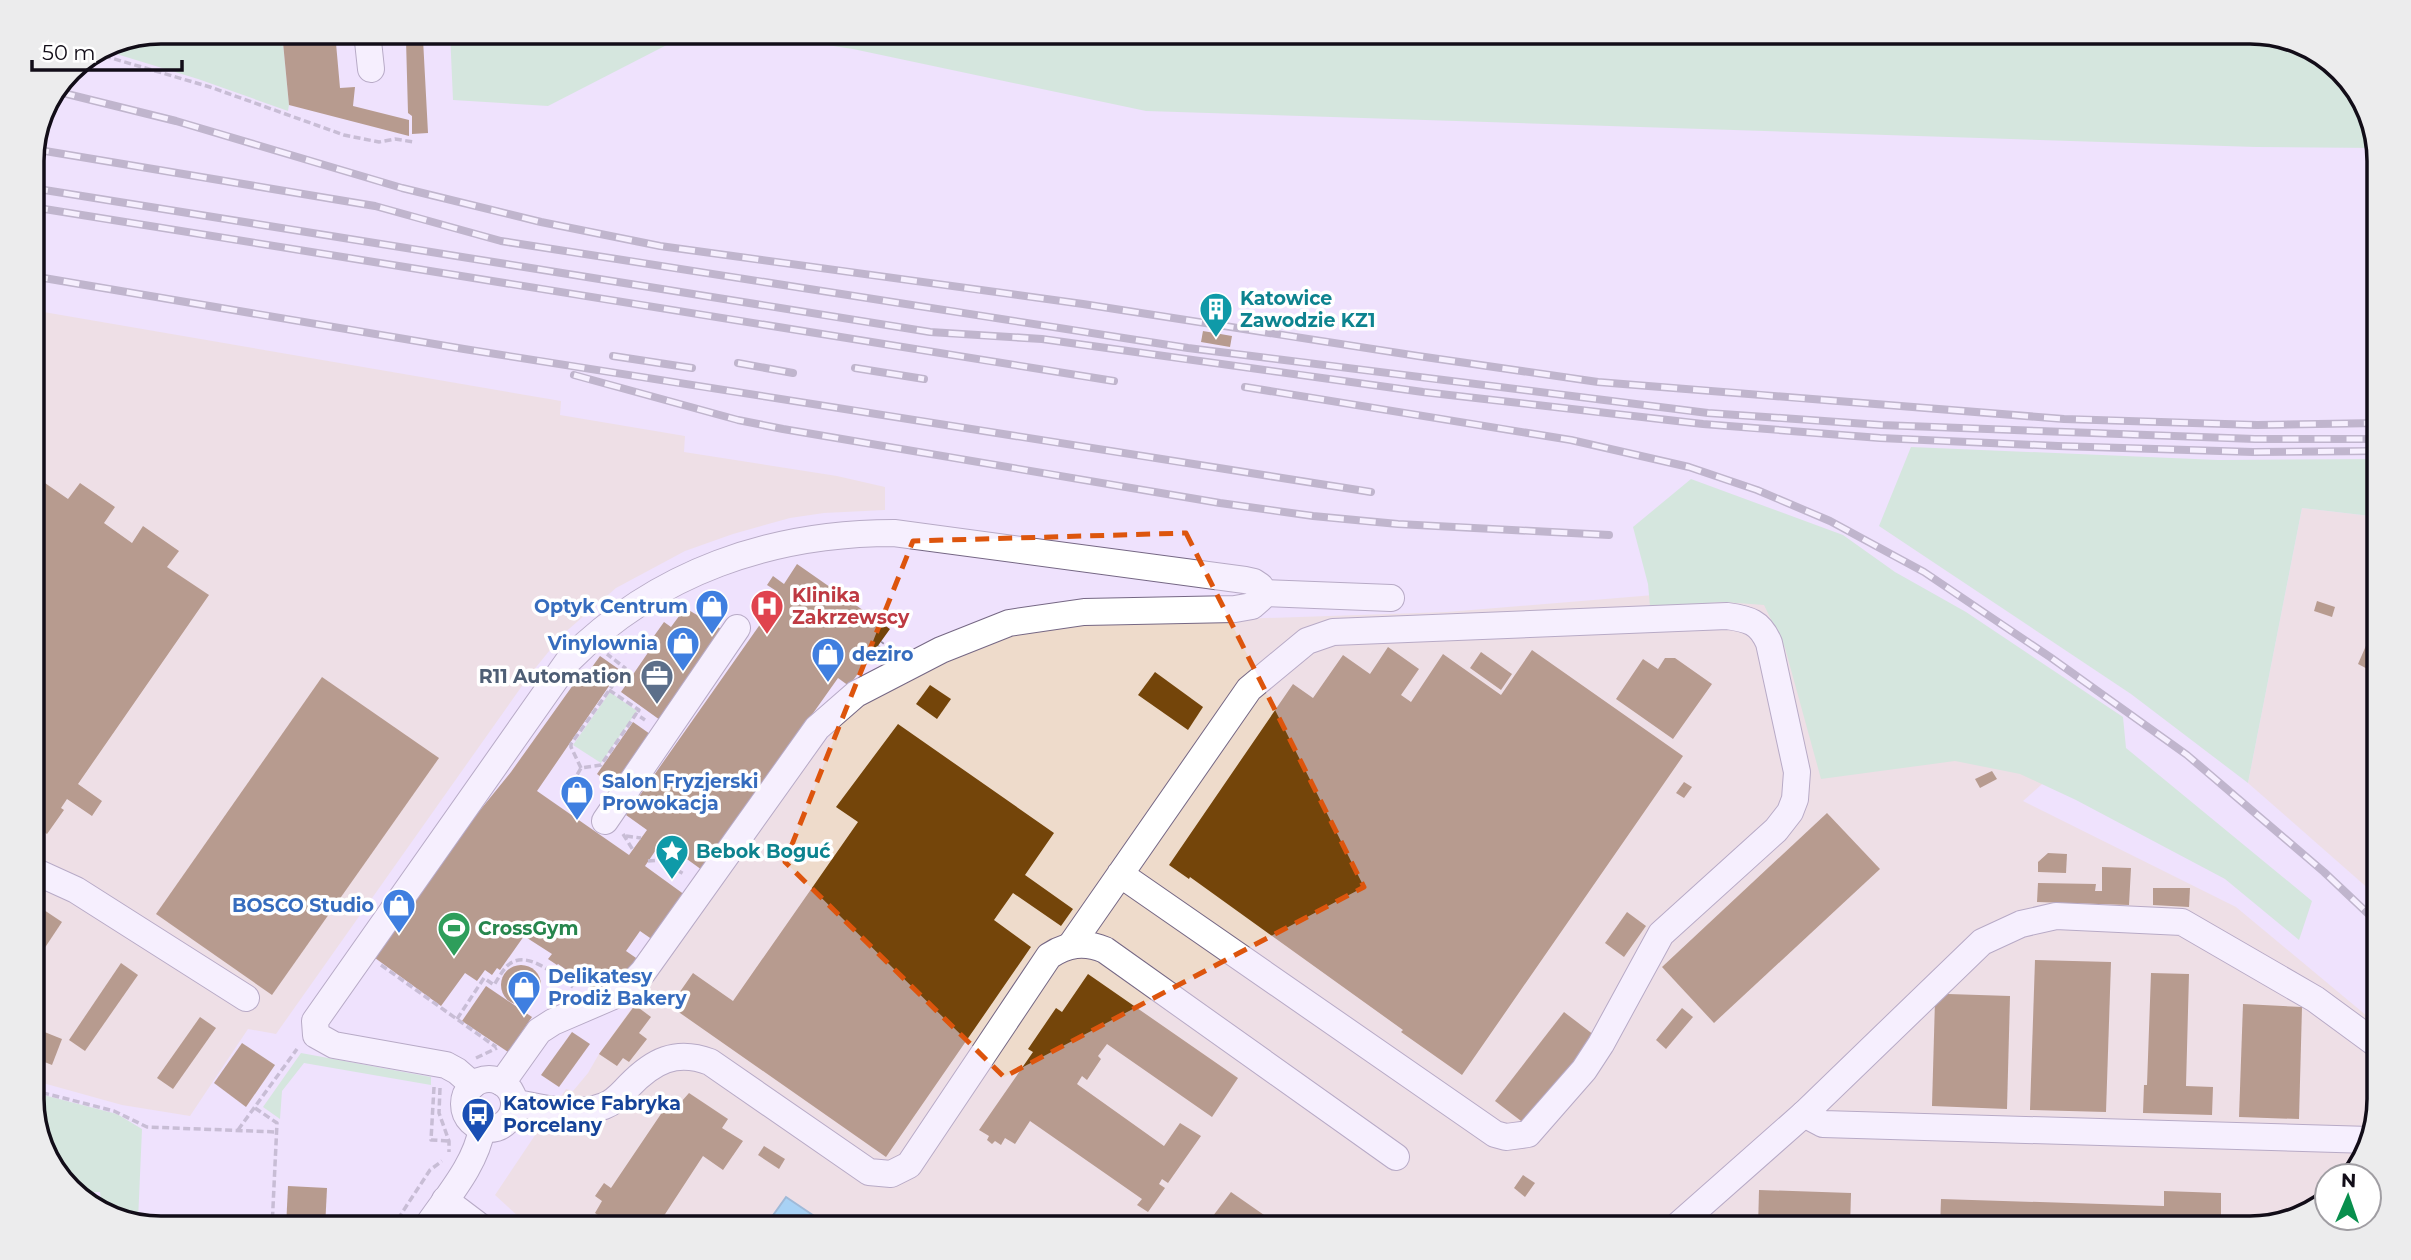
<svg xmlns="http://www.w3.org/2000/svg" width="2411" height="1260" font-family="Montserrat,sans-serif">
<rect width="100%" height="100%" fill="#efe2fd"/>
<!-- industrial -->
<g fill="#eedbcb">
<path d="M32 310 561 401 560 415 685 436 684 452 837 476 885 487V510L824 513 790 518 733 534 685 551 616 588 562 635 529 676 276 1034 248 1029 190 1116 122 1105 32 1080Z"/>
<path d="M2302 508 2379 517V898L2248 783Z"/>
<path d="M1726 589 2100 733 2023 801 2236 907 2379 1026V1099L2366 1157 2349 1176H2327V1201L2322 1207 2250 1228H531L495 1195 566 1089 573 1091 588 1073 599 1054 802 770 839 724 886 684 1026 626 1447 612Z"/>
</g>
<!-- green -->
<g fill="#b7eab8">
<path d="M161 32H282L289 105 288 111 198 79 100 49 112 41Z"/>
<path d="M450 32H692L548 106 453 100Z"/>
<path d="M744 32H2250L2308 45 2358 89 2378 148 2256 147 1146 111 853 49Z"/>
<path d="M1911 447 2218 460 2379 459V517L2302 508 2248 783 2131 694 1879 526Z"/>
<path d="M1691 479 1843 535 1895 572 1966 612 2123 717 2126 748 2312 901 2299 940 2225 879 2076 800 2020 774 1955 761 1821 779 1785 648 1764 605 1723 602 1650 607 1648 584 1633 527Z"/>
<path d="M610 692 637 711 601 763 573 745Z"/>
<path d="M301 1053 431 1077V1085L304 1063 282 1091 280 1119 263 1107Z"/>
<path d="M32 1092 117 1114 142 1129 138 1221 113 1208H102L100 1192H77L53 1171 32 1108Z"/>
</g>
<!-- water -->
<path fill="#53beea" stroke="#4089ab" stroke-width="2" d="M786 1197 832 1228H764Z"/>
<!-- building -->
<g fill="#74450a">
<path d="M282 32H335L340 88 355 87 353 106 409 120V136L289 105Z"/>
<path d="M384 32H405L406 40 385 42Z"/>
<path d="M423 39 428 133 412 134V116L408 113 406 40Z"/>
<path d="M1203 331 1232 336 1230 347 1201 342Z"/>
<path d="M32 474 68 499 80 483 115 507 104 523 132 543 143 526 179 551 167 567 209 595 78 784 102 801 92 816 67 799 61 808 64 810 47 834 32 823Z"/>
<path d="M797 564 890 629 849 686 838 678 702 870 662 841 645 866 685 895 653 940 640 931 626 951 639 960 614 987 606 981 598 992 558 964 557 965 548 959 552 954 524 936 500 970 497 968 492 975 485 970 477 981 465 973 441 1006 375 958 468 825 511 772 583 671 587 674 600 656 620 670 537 791 629 855 647 830 626 815 768 613 765 611 778 592 767 585 773 576 784 584Z"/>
<path d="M2317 601 2335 607 2332 617 2314 611Z"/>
<path d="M685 608 723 630 660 720 621 692 658 638 654 636 664 622 671 627Z"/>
<path d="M2379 616V675L2358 664Z"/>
<path d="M1388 647 1419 669 1401 695 1411 702 1443 654 1501 695 1532 650 1683 756 1462 1075 1401 1032 1403 1030 1190 877 1189 879 1169 865 1293 684 1313 698 1343 655 1370 674Z"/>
<path d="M1481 652 1512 674 1501 690 1470 668Z"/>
<path d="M1665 658H1675L1712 684 1673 739 1616 699 1643 659 1658 669Z"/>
<path d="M1155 672 1203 707 1188 730 1138 695Z"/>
<path d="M322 677 439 758 272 995 156 914Z"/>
<path d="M930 685 951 699 937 719 916 704Z"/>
<path d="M633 722 650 734 613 786 597 774Z"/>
<path d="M898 724 1054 833 1025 875 1073 909 1061 926 1013 893 994 920 1031 947 886 1157 670 1006 693 973 733 1001 858 822 836 807Z"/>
<path d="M1992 771 1997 779 1980 788 1975 779Z"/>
<path d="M1684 782 1692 787 1684 798 1676 793Z"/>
<path d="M1827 813 1880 869 1714 1023 1662 967Z"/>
<path d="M2048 853 2067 854 2066 873 2038 872V862Z"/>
<path d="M2102 867 2131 868 2129 905 2037 902 2038 883 2096 884 2095 891H2102Z"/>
<path d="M2153 888H2190L2189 907 2153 905Z"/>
<path d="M38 906 62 922 32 967V914Z"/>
<path d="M1627 912 1646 926 1624 957 1605 943Z"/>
<path d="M2035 960 2111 962 2106 1112 2030 1110Z"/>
<path d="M121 963 138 975 85 1051 69 1040Z"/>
<circle cx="521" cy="985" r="20"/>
<path d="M2151 973 2189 974 2186 1086 2213 1087 2212 1115 2143 1113 2144 1085H2147Z"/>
<path d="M1088 974 1238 1078 1212 1117 1107 1044 1098 1056 1101 1059 1087 1080 1082 1076 1077 1084 1164 1146 1180 1123 1201 1136 1168 1183 1162 1179 1159 1184 1165 1188 1148 1212 1137 1205 1142 1199 1030 1121 1015 1144 1005 1138 1001 1145 995 1141 992 1144 987 1140 989 1136 979 1130 1033 1052 1028 1049 1056 1008 1062 1012Z"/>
<path d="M486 986 532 1017 508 1052 462 1021Z"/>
<path d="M1948 994 2010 996 2007 1109 1932 1106 1935 1000Z"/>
<path d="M2243 1004 2302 1007 2299 1119 2239 1117Z"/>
<path d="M635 1005 651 1017 639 1033 647 1039 629 1062 623 1058 617 1066 599 1054Z"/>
<path d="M1682 1008 1693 1017 1666 1049 1656 1040Z"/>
<path d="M1564 1012 1594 1035 1525 1124 1495 1101Z"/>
<path d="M200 1017 216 1028 173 1089 157 1078Z"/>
<path d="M32 1027 62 1039 52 1065 32 1057Z"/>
<path d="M572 1032 590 1044 559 1087 541 1075Z"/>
<path d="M242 1043 275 1065 246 1107 214 1083Z"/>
<path d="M689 1093 728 1119 722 1128 743 1141 723 1170 703 1156 656 1228H617L595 1213 602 1201 595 1196 604 1183 611 1188 667 1105 674 1110Z"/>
<path d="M764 1146 785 1159 779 1169 758 1155Z"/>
<path d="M1523 1175 1535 1183 1525 1197 1514 1188Z"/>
<path d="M288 1186 327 1188 325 1228H286Z"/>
<path d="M1759 1190 1851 1193 1850 1228H1758Z"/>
<path d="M2164 1191 2221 1193V1228H1940L1941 1199 2164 1206Z"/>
<path d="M1231 1192 1283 1228H1204Z"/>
</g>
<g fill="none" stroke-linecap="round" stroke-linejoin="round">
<defs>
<g id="minor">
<path d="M367 32 371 69"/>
<path d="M1261 593 1391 598"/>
<path d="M605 821 737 628"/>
<path d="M32 870 76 890 246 998"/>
<path d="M1071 945 1249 689 1307 641 1333 632 1727 616C1749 619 1760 622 1769 643L1797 772 1795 799 1790 812 1776 830 1661 934 1601 1044 1584 1070 1528 1134 1506 1137 1495 1134 1120 874"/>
<circle cx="489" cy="1104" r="25"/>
<path d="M473 1085 457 1071 446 1065 334 1045 316 1035 315 1021 569 660C657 572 771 533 894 533L1245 580 1254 582 1260 586V599L1252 606 1235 609 1084 612 1009 623 941 650 856 694 817 728 643 972 625 991 553 1022 539 1031 502 1083"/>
<path d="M514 1103C546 1107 571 1118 604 1106 615 1102 621 1094 629 1086 653 1061 676 1049 710 1062L869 1172 891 1174 909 1165 1049 956C1067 944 1084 941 1105 950L1396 1157"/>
<path d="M1804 1114 1823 1124 2370 1140"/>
<path d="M445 1200 482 1228"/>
<path d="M426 1228C446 1198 476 1165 482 1128"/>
<path d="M1675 1228 1804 1114 1982 942 2021 924 2056 916 2182 922 2315 999 2379 1046"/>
</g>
</defs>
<!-- minor casing -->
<use href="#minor" stroke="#756784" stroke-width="28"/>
<!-- path -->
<g stroke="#9a90a5" stroke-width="3.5" stroke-dasharray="7 3.5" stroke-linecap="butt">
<path d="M94 53 210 87 344 135 379 142 395 139 414 142"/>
<path d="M869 660 883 642"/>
<path d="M609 690 639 710 637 713"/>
<path d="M581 768 571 747V744L625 668 607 654"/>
<path d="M585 807 573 799 569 789 581 768 601 765 636 714 645 720"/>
<path d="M623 834 633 850"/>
<path d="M626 836 641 838"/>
<path d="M657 848 660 860 684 874"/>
<path d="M648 861 660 860"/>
<path d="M381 965 496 1047"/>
<path d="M457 1019 484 978 494 985C498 979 502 971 507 966 527 947 556 977 573 987"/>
<path d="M476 1058 497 1048"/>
<path d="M434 1087 431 1140 449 1141"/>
<path d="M440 1088 439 1113 449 1141V1152"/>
<path d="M32 1090 114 1111 147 1127 277 1132"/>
<path d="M255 1108 277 1123 272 1228"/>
<path d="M238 1130 297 1049"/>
<path d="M392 1228 430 1170 442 1161"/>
</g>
<!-- minor -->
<use href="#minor" stroke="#fff" stroke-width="26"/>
<defs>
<g id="rail">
<path d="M59 92 176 121 402 188 541 222 660 246 1083 304 1418 356 1598 382 2064 419 2257 425 2379 423"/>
<path d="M33 149 375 206 501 241 1188 348 1708 413 1881 425 2255 439H2379"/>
<path d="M32 188 930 332 1042 339 1423 392 1703 424 1880 438 2058 446 2253 452 2379 451"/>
<path d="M32 207 1114 381"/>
<path d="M32 276 464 349 1371 492"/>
<path d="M613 356 692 368"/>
<path d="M738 363 793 373"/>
<path d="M855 368 924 379"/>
<path d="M574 375 738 420 783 429 1220 503 1313 516 1398 524 1609 535"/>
<path d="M1245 387 1571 440 1689 467 1757 490 1830 521 1924 572 2050 657 2187 755 2324 872 2379 924"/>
</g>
</defs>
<!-- rail casing -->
<use href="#rail" stroke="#887f92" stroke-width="8"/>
<!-- rail -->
<use href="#rail" stroke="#fff" stroke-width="5" stroke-dasharray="16" stroke-linecap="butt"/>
</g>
<!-- marked area -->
<path d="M0 0H2411V1260H0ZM1186 533 1364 887 1004 1077 785 862 913 541Z" fill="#efe2fd" fill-opacity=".55" fill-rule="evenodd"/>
<path fill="none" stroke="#dd550d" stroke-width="5" stroke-dasharray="14 9" stroke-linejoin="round" d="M1186 533 1364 887 1004 1077 785 862 913 541Z"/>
<!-- icons -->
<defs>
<symbol id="building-pin" viewBox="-11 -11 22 30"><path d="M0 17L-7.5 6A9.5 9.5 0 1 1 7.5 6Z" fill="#0f9aa8" stroke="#fff"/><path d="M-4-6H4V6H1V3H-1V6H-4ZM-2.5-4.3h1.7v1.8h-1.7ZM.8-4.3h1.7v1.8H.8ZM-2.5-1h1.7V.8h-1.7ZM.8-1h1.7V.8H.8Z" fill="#fff"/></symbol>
<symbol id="shop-pin" viewBox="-11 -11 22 30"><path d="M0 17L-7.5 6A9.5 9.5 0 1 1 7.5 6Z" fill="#3f7fe0" stroke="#fff"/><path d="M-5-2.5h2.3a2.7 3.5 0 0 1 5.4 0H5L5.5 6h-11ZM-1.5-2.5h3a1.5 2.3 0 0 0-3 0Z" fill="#fff"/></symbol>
<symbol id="hospital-pin" viewBox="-11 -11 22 30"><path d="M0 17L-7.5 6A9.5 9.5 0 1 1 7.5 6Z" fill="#e0444e" stroke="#fff"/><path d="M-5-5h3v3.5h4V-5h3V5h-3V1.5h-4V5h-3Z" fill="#fff"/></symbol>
<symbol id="office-pin" viewBox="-11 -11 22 30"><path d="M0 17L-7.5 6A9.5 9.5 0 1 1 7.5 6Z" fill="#5c6f8a" stroke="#fff"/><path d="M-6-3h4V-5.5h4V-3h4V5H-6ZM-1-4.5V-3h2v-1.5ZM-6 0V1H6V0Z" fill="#fff"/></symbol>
<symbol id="sight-pin" viewBox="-11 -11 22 30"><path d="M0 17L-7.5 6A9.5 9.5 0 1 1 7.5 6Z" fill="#0f9aa8" stroke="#fff"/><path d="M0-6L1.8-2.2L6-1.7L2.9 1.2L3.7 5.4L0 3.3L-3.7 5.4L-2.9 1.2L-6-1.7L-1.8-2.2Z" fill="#fff"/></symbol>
<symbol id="stadium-pin" viewBox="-11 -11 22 30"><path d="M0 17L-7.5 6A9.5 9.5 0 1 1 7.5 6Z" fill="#2e9e5b" stroke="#fff"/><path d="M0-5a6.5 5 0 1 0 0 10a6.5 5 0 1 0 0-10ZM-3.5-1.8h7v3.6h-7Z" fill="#fff"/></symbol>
<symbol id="bus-pin" viewBox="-11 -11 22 30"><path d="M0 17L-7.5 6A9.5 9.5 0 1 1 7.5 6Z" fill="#1a4fb4" stroke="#fff"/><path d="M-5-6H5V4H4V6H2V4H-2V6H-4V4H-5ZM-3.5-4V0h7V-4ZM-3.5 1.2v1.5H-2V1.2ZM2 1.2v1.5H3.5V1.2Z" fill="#fff"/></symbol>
</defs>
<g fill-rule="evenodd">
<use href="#building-pin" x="1197" y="290" width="38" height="52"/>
<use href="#shop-pin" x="693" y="587" width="38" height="52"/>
<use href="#hospital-pin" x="748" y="587" width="38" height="52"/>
<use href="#shop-pin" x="664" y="624" width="38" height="52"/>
<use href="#shop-pin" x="809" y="635" width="38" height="52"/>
<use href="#office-pin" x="638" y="657" width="38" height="52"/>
<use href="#shop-pin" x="558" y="773" width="38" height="52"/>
<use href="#sight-pin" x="653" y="832" width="38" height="52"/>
<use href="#shop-pin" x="380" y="886" width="38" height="52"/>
<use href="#stadium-pin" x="435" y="909" width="38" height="52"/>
<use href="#shop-pin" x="505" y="968" width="38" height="52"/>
<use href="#bus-pin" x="459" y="1095" width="38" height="52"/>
</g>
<g text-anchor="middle" stroke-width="7" stroke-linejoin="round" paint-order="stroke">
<!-- culture labels -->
<g font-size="19" font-weight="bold" fill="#0d838f" stroke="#fff" text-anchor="start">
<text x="1240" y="305">Katowice<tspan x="1240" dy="22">Zawodzie KZ1</tspan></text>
<text x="696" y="858">Bebok Boguć</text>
</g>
<!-- health labels -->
<g font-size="19" font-weight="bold" fill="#be3a42" stroke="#fff" text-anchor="start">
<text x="792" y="602">Klinika<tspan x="792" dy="22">Zakrzewscy</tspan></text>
</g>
<!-- shop labels -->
<g font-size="19" font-weight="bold" fill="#366cbe" stroke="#fff" text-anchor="end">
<text x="688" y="613">Optyk Centrum</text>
<text x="658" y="650">Vinylownia</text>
<text x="852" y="661" text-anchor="start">deziro</text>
<text x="602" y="788" text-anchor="start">Salon Fryzjerski<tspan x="602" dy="22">Prowokacja</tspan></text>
<text x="374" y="912">BOSCO Studio</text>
<text x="548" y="983" text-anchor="start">Delikatesy<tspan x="548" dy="22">Prodiż Bakery</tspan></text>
</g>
<!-- service labels -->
<g font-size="19" font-weight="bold" fill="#4e5e75" stroke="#fff" text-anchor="end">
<text x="632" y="683">R11 Automation</text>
</g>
<!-- leisure labels -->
<g font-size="19" font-weight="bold" fill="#27864d" stroke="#fff" text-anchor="start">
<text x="478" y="935">CrossGym</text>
</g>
<!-- transit labels -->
<g font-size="19" font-weight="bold" fill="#164399" stroke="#fff" text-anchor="start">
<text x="503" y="1110">Katowice Fabryka<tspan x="503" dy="22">Porcelany</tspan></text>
</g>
</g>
<!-- crop -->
<path d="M0 0H2411V1260H0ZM161 44H2250A117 117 0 0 1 2367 161V1099A117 117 0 0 1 2250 1216H161A117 117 0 0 1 44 1099V161A117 117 0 0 1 161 44Z" fill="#ececed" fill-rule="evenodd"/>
<path fill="none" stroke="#120d18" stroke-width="3.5" d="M161 44H2250A117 117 0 0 1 2367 161V1099A117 117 0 0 1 2250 1216H161A117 117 0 0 1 44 1099V161A117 117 0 0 1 161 44Z"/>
<!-- north arrow -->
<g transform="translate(2348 1197) rotate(2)"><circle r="33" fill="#ffffff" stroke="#a09ea3" stroke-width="2"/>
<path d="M0-5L12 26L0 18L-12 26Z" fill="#088f4d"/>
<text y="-10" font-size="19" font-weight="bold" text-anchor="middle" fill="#120d18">N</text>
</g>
<!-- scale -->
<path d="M32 60v10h150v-10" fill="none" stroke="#120d18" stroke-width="3.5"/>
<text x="42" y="60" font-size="21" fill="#120d18" stroke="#ffffff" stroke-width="5" paint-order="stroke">50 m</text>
</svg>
